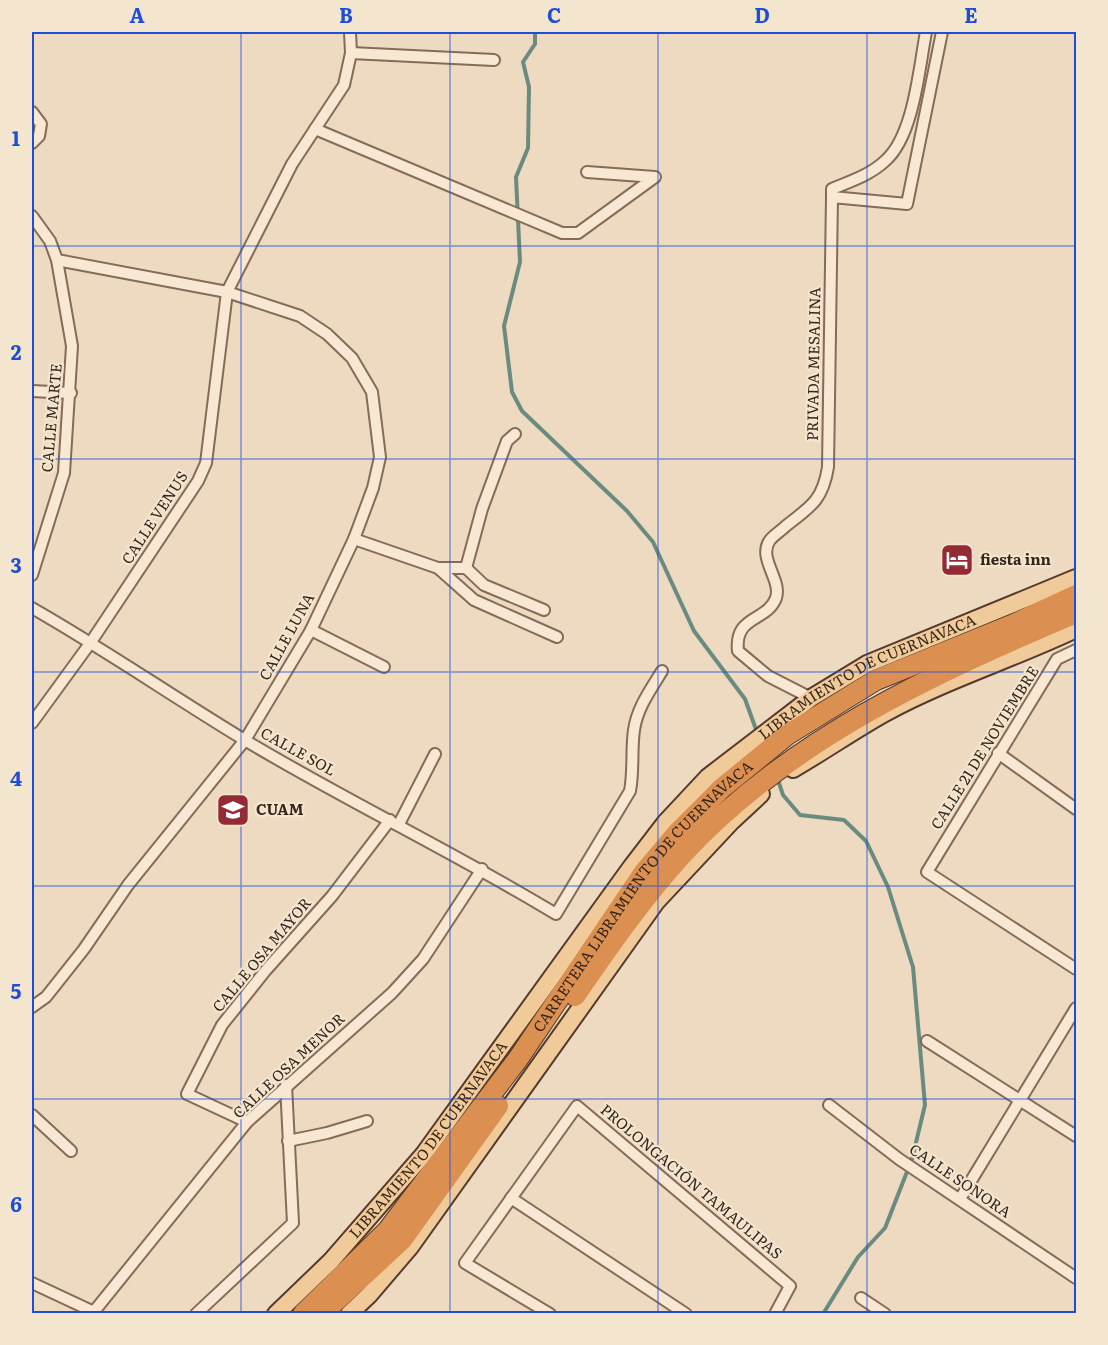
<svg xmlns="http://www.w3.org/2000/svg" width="1108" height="1345" font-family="Literata,serif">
<rect width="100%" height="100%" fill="#eddac0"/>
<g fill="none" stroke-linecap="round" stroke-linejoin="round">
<!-- stream -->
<g stroke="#6a8c80" stroke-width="4">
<path d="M535 32V44L523 62 529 87 528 148 516 177 520 262 504 326 512 392 522 411 627 511 653 542 694 631 745 699 758 735"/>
<path d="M777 777 783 795 800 815 844 820 866 841 888 887 913 967 925 1105 912 1159 885 1228 858 1257 823 1314"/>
</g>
<defs>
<g id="street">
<path d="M351 53 494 60"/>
<path d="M32 112 41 124 39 136 32 143"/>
<path d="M315 129 562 233H578L655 177 587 172"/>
<path d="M832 197V189C851 181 870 175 885 161 914 136 919 68 926 32"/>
<path d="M32 216 50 241 57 260 72 346 64 473 32 575"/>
<path d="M32 391 71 393"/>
<path d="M354 539 438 568 474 600 557 637"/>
<path d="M438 568H466L482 509 507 441 515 434"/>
<path d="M466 568 484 585 544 610"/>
<path d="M32 608C104 649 172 696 243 739 346 801 454 852 556 914L630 791C634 770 631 751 634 730 637 708 651 689 662 671"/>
<path d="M311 630 384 667"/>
<path d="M1076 650 1057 659 927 872 1076 969"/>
<path d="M811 698 768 676 738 651C734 615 767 622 776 598 782 579 757 558 770 540 774 535 782 530 787 525 812 506 823 499 828 467L832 197 907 204 942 32"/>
<path d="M32 723 91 642 198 481 206 463 227 292 292 164 344 85 351 53 350 32"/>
<path d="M998 753 1076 809"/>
<path d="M399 824 435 754"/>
<path d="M32 1007 46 997 84 949 128 885 245 740 311 630 354 539 373 488 380 457 372 392 352 358 327 334 300 316 227 292 57 260"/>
<path d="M927 1041 1076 1136"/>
<path d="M829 1105 899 1159 1076 1278"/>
<path d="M32 1115 71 1151"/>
<path d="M247 1122 187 1094 222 1025 266 970 332 896 390 820"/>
<path d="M288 1141 327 1133 367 1121"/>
<path d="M511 1198 686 1314"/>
<path d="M960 1199 1076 1008"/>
<path d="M32 1283 94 1312"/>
<path d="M861 1298 885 1314"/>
<path d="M92 1314 247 1122 392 993 423 959 482 869"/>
<path d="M196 1314 293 1223 286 1085"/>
<path d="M550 1314 465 1263 577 1106 790 1286 775 1314"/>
</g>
<g id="primary">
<path d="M793 769C824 751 853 731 883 714 945 680 1013 659 1076 629"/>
<path id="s1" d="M276 1314 331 1261 424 1154 632 866 665 823 708 777 811 698 867 664 1076 578"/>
<path d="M349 1314 369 1295 410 1247 656 902 731 822 761 794"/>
</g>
<g id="highway">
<path d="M575 996C608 948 642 899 682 855 788 740 934 673 1076 613"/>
<path d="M324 1312 402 1240 498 1106"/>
<path id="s2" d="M303 1314 388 1230 518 1059 644 872 678 832 722 788 787 735 876 680 1014 624 1076 595"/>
</g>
</defs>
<!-- street casing -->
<use href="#street" stroke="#856b58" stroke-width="14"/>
<!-- primary casing -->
<use href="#primary" stroke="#533a2d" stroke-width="20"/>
<!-- highway casing -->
<use href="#highway" stroke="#533a2d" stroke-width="22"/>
<!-- street -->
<use href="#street" stroke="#f8e8d3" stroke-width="10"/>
<!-- primary -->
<use href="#primary" stroke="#f0ca98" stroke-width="16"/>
<!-- highway -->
<use href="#highway" stroke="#db8f51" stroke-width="20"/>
</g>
<!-- grid -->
<path fill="none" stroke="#1d4ed8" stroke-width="1.5" stroke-opacity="0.55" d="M241 32V1314M450 32V1314M658 32V1314M867 32V1314M32 246H1076M32 459H1076M32 672H1076M32 886H1076M32 1099H1076"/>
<!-- icons -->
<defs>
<symbol id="hotel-square" viewBox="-11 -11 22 22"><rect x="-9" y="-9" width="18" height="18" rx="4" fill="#932a36" stroke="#f4e5cf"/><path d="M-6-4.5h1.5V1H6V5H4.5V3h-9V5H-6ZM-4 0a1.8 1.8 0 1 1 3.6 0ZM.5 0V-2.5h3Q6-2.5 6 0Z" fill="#fff"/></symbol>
<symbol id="school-square" viewBox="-11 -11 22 22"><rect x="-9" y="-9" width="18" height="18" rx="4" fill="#932a36" stroke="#f4e5cf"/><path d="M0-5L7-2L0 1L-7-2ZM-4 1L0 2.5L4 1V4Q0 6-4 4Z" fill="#fff"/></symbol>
</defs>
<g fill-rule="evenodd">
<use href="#hotel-square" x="938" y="541" width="38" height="38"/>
<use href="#school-square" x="214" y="791" width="38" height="38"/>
</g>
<g text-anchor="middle" stroke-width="4.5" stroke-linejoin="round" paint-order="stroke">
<!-- street labels -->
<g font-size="15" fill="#35261c" stroke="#f4e5cf">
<text transform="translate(814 364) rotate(-89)" y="5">PRIVADA MESALINA</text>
<text transform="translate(52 418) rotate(-85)" y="5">CALLE MARTE</text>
<text transform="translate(155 518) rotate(-57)" y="5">CALLE VENUS</text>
<text transform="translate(287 637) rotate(-61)" y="5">CALLE LUNA</text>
<text dy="5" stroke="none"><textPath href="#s1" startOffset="880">LIBRAMIENTO DE CUERNAVACA</textPath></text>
<text transform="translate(985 748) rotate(-58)" y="5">CALLE 21 DE NOVIEMBRE</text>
<text transform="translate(298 752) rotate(29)" y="5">CALLE SOL</text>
<text dy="5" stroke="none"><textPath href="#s2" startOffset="540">CARRETERA LIBRAMIENTO DE CUERNAVACA</textPath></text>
<text transform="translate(262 955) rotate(-50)" y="5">CALLE OSA MAYOR</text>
<text transform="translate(289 1066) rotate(-43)" y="5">CALLE OSA MENOR</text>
<text dy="5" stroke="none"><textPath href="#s1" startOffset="232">LIBRAMIENTO DE CUERNAVACA</textPath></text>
<text transform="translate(960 1181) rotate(34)" y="5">CALLE SONORA</text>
<text transform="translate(691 1182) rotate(40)" y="5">PROLONGACIÓN TAMAULIPAS</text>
</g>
<!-- poi labels -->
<g font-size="15" font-weight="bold" fill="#35261c" stroke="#f4e5cf" text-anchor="start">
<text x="980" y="565">fiesta inn</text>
<text x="256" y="815">CUAM</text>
</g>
</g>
<!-- border -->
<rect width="1108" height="1345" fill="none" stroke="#f4e5cf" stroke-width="66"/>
<rect x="33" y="33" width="1042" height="1279" fill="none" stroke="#1d4ed8" stroke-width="2"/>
<g font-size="20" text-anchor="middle" font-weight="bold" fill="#1d4ed8">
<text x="137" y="23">A</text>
<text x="346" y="23">B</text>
<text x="554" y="23">C</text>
<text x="762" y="23">D</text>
<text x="971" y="23">E</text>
<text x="16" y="146">1</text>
<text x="16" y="360">2</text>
<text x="16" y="573">3</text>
<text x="16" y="786">4</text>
<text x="16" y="999">5</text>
<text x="16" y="1212">6</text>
</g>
</svg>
